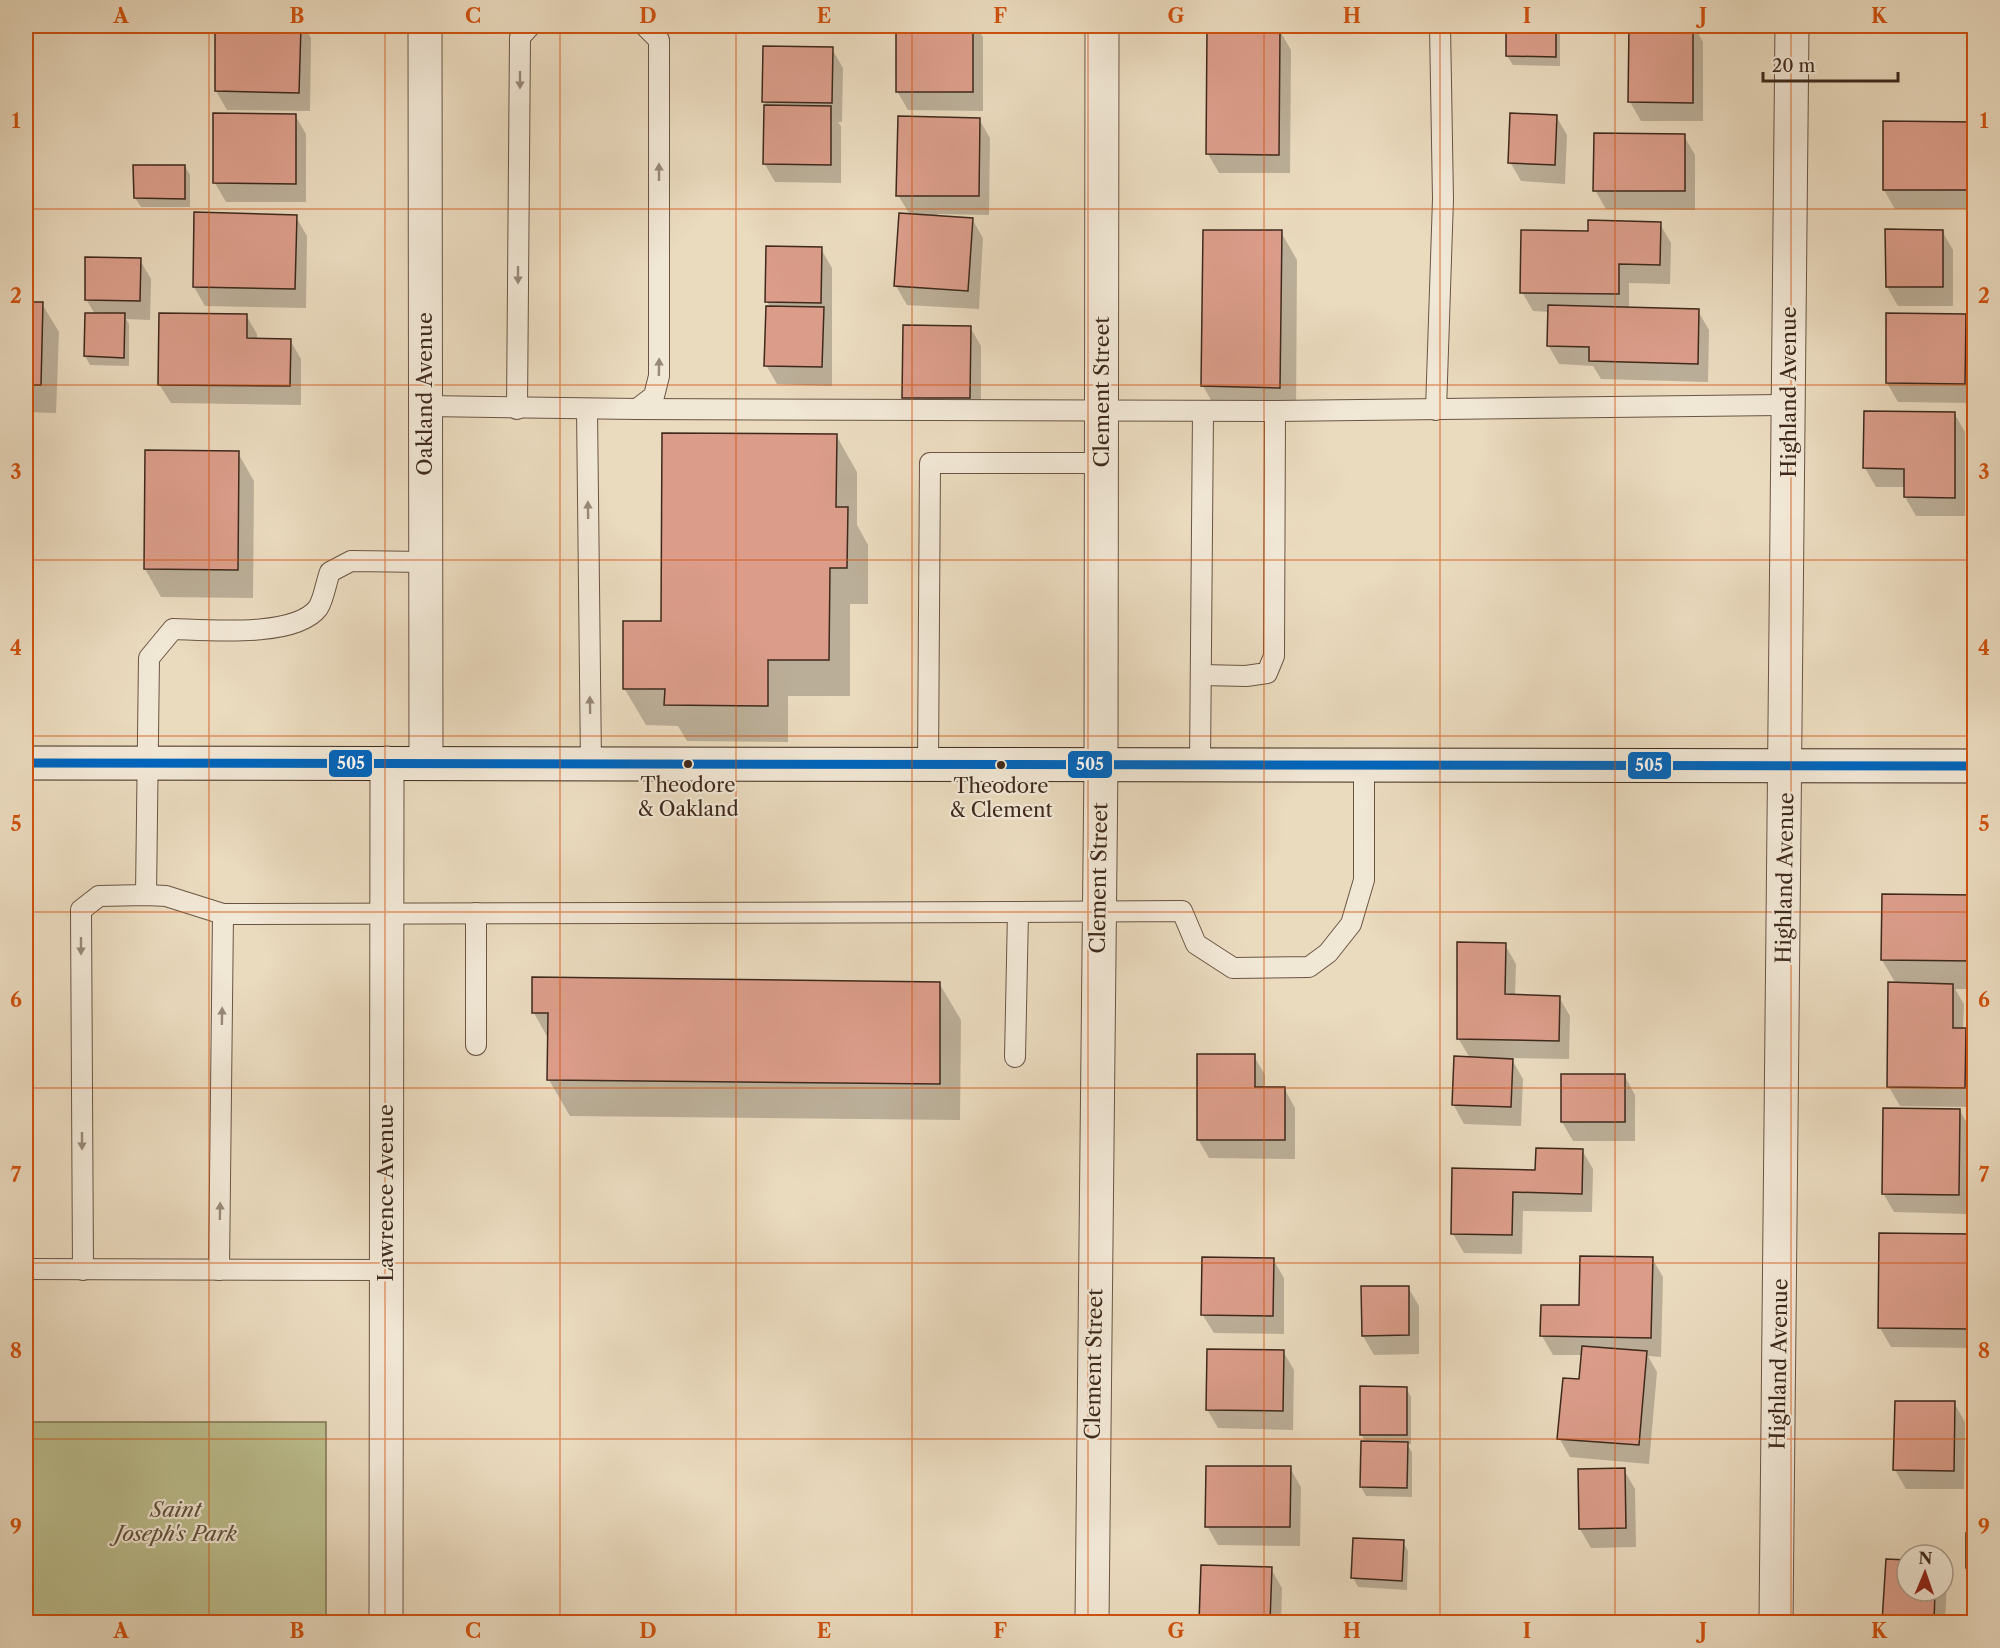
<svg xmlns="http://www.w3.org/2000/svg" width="2000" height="1648" font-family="'Libre Caslon Text',serif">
<rect width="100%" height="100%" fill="#eadabe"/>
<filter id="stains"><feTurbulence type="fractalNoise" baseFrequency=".00333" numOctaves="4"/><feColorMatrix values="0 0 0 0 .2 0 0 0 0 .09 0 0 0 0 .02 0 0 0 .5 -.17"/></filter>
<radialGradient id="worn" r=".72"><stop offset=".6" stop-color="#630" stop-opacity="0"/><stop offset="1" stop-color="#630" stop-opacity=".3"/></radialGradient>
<!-- green -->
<rect fill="#bcbe8e" stroke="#7e7455" stroke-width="1.5" x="26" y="1422" width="300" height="200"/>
<!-- shadow -->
<g fill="#0003">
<path d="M217 26H304L311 38 310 111 227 110 216 91Z"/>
<path d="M897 26H976L983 37V111L908 110 897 91Z"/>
<path d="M1508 26H1560V66L1513 65 1507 56Z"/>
<path d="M1630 26H1694L1703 42V121H1641L1630 102Z"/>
<path d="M1280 31 1291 50 1290 173H1219L1208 154Z"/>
<path d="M832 49 843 68 842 122H838L841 126V183L775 182 764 163 767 107 764 102Z"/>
<path d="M295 115 306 134V202H226L215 183Z"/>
<path d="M1556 116 1567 135 1565 184 1521 181 1510 162Z"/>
<path d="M979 119 990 138 989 215 938 214V217L972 219 983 238 979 309 907 305 896 286 910 215 898 195Z"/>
<path d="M1884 122 1974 123V209H1895L1884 190Z"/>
<path d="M1684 136 1695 155V210L1606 209 1595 190Z"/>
<path d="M185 166 190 175V207H141L135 198Z"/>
<path d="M296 217 307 236 306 308 205 306 194 287Z"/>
<path d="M1660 224 1671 243 1670 284 1629 283V309L1698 311 1709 330 1708 382 1601 379 1593 366 1559 364 1548 345 1549 312 1533 311 1522 292 1590 233Z"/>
<path d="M1942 231 1953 250V306H1898L1887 287Z"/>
<path d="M1281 232 1297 260 1296 415 1219 414 1203 386Z"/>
<path d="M821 249 832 268V386L777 384 766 365 770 307 767 301Z"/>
<path d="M140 260 151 279 150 320 126 319 129 324V366L90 365 85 356 95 314 86 299Z"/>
<path d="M26 303 42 304 59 332 56 413 26 412Z"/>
<path d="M246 315 257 334V340H290L301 359V405L171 403 159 384Z"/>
<path d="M1965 315 1974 332V403L1898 402 1887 383Z"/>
<path d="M970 327 981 346V417L915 416 904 397Z"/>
<path d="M1954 413 1965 432V516H1916L1905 497V487H1876L1865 468Z"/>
<path d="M836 435 857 472V525L868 545V604H850V696H788V742L687 741 678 726 646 725 624 688 662 623Z"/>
<path d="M238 453 254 481 253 598 161 597 145 569Z"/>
<path d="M1883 895 1974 897V989H1955L1964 1004 1963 1029 1974 1045V1107L1900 1106 1889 1087 1896 984 1882 960Z"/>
<path d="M1505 945 1516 964 1515 996 1559 997 1570 1016 1569 1059 1511 1058 1523 1079 1521 1126 1464 1124 1453 1104 1470 1058 1458 1038Z"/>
<path d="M939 983 961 1020 960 1120 570 1116 549 1080V1040L534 1013Z"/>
<path d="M1254 1056 1265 1075V1088H1284L1295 1108V1159L1209 1158 1198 1139Z"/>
<path d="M1624 1075 1635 1095V1141H1573L1562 1122Z"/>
<path d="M1960 1111 1971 1130 1969 1214 1894 1212 1883 1193Z"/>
<path d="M1582 1150 1593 1169 1592 1212 1523 1211 1522 1254 1464 1253 1453 1234 1454 1170 1537 1171Z"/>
<path d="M1881 1234 1970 1235 1974 1243V1348L1891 1347 1880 1328Z"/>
<path d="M1652 1258 1663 1277 1661 1357 1648 1356 1657 1372 1649 1464 1570 1457 1559 1438 1580 1381 1583 1355H1553L1542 1336Z"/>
<path d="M1273 1259 1284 1278V1334L1214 1333 1202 1314Z"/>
<path d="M1408 1287 1419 1306V1354L1374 1355 1363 1336Z"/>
<path d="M1283 1351 1294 1370 1293 1430 1218 1428 1207 1409Z"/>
<path d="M1406 1388 1411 1397V1444H1407L1412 1452V1497L1366 1496 1361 1487 1362 1442H1366L1361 1434Z"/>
<path d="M1954 1403 1965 1422 1964 1489H1906L1895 1470Z"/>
<path d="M1290 1468 1301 1487 1300 1546 1218 1545 1207 1526Z"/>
<path d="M1624 1470 1635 1489 1636 1547 1591 1548 1580 1529Z"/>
<path d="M1967 1534H1974V1577L1967 1568Z"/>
<path d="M1403 1542 1408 1551 1407 1590 1358 1587 1353 1578Z"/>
<path d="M1887 1560 1907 1561V1591H1943V1575L1947 1582 1945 1622H1883Z"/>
<path d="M1203 1566 1271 1569 1282 1588 1281 1622H1200Z"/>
</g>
<!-- building -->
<g fill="#db9d8a" stroke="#3f291c" stroke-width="1.5">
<path d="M215 26H301L299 93 215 91Z"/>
<rect x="896" y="26" width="77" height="66"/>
<path d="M1506 26H1556V57L1506 56Z"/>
<path d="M1629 26H1693V103L1628 102Z"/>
<path d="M1207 29 1280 30 1279 155 1206 154Z"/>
<path d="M763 46 833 47 832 103 762 102Z"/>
<path d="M764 105 831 106V165L763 164Z"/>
<path d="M213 113 296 114V184L213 183Z"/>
<path d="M1510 113 1557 115 1555 165 1508 163Z"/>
<path d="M898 116 980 118 979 196H896Z"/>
<path d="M1883 121 1974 122V190H1883Z"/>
<path d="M1594 133 1685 134V191H1593Z"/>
<path d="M133 165H185V199L134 198Z"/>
<path d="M194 212 297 215 295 289 193 287Z"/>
<path d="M899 213 973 218 968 291 894 286Z"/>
<path d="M1588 220 1661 222 1660 265 1619 264V294L1520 293 1521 230 1588 231Z"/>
<path d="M1885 229 1943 230V287H1886Z"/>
<path d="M1203 230H1282L1280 388 1201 386Z"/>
<path d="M766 246 822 247 821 303 765 302Z"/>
<path d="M85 257 141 258 140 301 85 300Z"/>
<path d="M26 302H43L41 385H26Z"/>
<path d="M1548 305 1699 309 1698 364 1589 361V347L1547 346Z"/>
<path d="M766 306 824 307 822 367 764 366Z"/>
<path d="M85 313H125L124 358 84 356Z"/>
<path d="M159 313 247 314V338L291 339 290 386 158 385Z"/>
<path d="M1886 313 1966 314 1965 384 1886 383Z"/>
<path d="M903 325 971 326 970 398H902Z"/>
<path d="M1864 411 1955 412V498L1904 497V469L1863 468Z"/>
<path d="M662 433 837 434 836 507H848L847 568H830L829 660H768V706L664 705 665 689H623V621H661Z"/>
<path d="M145 450 239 451 238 570 144 569Z"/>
<path d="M1882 894 1974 895V961L1881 960Z"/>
<path d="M1457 942 1506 943 1505 994 1560 996 1559 1041 1457 1039Z"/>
<path d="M532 977 940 982V1084L547 1080 548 1013H532Z"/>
<path d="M1888 982 1953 984V1028H1966L1965 1088 1887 1087Z"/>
<path d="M1197 1054H1255V1087H1285V1140H1197Z"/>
<path d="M1454 1056 1513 1059 1511 1107 1452 1105Z"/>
<rect x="1561" y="1074" width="64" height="48"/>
<path d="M1883 1108 1960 1109 1959 1195 1882 1194Z"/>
<path d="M1536 1148 1583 1149 1582 1194 1513 1192 1512 1235 1451 1234 1452 1168 1535 1170Z"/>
<path d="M1879 1233 1971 1234 1970 1329 1878 1328Z"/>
<path d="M1580 1256 1653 1257 1651 1338 1540 1336 1541 1305H1579Z"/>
<path d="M1202 1257 1274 1258 1273 1316 1201 1315Z"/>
<path d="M1361 1286H1409V1335L1362 1336Z"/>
<path d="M1582 1346 1647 1351 1639 1445 1557 1439 1563 1378 1579 1379Z"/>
<path d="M1207 1349 1284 1350 1283 1411 1206 1410Z"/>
<path d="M1360 1386 1407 1387V1435H1360Z"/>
<path d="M1895 1401H1955L1954 1471 1893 1470Z"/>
<path d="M1361 1441 1408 1442 1407 1488 1360 1487Z"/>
<path d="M1206 1466H1291L1290 1527H1205Z"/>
<path d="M1625 1468 1626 1528 1579 1529 1578 1469Z"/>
<rect x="1966" y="1533" width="8" height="35"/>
<path d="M1353 1538 1404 1540 1402 1581 1351 1578Z"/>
<path d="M1886 1559 1907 1560V1591H1935L1934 1622H1882Z"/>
<path d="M1201 1565 1272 1567 1270 1622H1199Z"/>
</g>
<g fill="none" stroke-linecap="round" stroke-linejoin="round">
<defs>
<g id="service">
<path d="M426 406 637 409 654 396 659 376V40L645 26"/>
<path d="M517 409 520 37 530 26"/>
<path d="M587 409 591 764"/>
<path d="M637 409 1275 411 1789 405"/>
<path d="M1436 410 1443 199 1440 26"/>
<path d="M1201 675 1246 676 1267 673 1274 656 1275 411"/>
<path d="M928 764 930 463H1102"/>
<path d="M1200 765 1203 411"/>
<path d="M146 895 149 658 173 629C208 630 295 638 318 608 324 599 326 582 330 572L351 561 426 562"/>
<path d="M476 1045V913"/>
<path d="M1015 1057 1018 912 1182 911 1196 944 1233 968 1309 967 1328 953 1351 924 1364 880V765"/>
<path d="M26 1269 386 1270"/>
<path d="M83 1270 81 910 99 896 146 895 166 896 223 914 1018 912"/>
<path d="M219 1270 223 914"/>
</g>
<g id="minor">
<path d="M425 26 426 763"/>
<path d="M386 1622 387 763"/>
<path d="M1092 1622 1101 764 1102 26"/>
<path d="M1776 1622 1792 26"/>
</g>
<path id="secondary" d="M26 763 1974 766"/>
</defs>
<!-- service casing -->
<use href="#service" stroke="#6a5544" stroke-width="22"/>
<!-- minor casing -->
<use href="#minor" stroke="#6a5544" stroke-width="35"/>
<!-- secondary casing -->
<use href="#secondary" stroke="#3f291c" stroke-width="35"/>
<!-- service -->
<use href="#service" stroke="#f1e7d5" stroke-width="20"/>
<!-- minor -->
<use href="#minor" stroke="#f1e7d5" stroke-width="33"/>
<!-- secondary -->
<use href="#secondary" stroke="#f1e7d5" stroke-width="33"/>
<defs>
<path id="bus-1" d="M26 763 1974 766"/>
</defs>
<!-- bus-1 casing -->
<use href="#bus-1" stroke="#f1e7d5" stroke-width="14"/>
<!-- bus-1 -->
<use href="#bus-1" stroke="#0065bd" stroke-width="9"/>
</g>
<!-- one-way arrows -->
<defs><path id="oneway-solid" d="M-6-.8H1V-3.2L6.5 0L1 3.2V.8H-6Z" transform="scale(1.5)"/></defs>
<g fill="#988878">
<use href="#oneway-solid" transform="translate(520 80) rotate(90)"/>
<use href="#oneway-solid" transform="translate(659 172) rotate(-90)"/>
<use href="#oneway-solid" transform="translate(518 275) rotate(90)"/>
<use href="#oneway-solid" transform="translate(659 367) rotate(-89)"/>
<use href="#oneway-solid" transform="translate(588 510) rotate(-91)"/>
<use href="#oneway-solid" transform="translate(590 705) rotate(-91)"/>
<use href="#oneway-solid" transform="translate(81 946) rotate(90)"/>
<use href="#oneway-solid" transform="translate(222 1016) rotate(-89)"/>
<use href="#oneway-solid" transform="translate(82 1141) rotate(90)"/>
<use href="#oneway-solid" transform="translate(220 1211) rotate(-89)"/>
</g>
<!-- grid -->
<path fill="none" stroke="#cf520e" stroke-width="1.5" stroke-opacity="0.55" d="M209 26V1622M385 26V1622M560 26V1622M736 26V1622M912 26V1622M1088 26V1622M1264 26V1622M1440 26V1622M1615 26V1622M1791 26V1622M26 209H1974M26 385H1974M26 560H1974M26 736H1974M26 912H1974M26 1088H1974M26 1263H1974M26 1439H1974"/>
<!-- markers -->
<g fill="#3f291c" stroke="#f1e7d5" stroke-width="2">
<circle cx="688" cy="764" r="5"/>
<circle cx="1001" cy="765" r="5"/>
</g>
<g text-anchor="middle" stroke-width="4.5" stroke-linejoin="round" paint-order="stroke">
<!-- bus labels -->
<g font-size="20" fill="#3f291c" stroke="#f1e7d5">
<text x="688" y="792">Theodore<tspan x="688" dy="24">&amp; Oakland</tspan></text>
<text x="1001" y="793">Theodore<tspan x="1001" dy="24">&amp; Clement</tspan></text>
</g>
<!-- street labels -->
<g font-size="21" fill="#3f291c" stroke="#f1e7d5">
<text transform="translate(1102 392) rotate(-90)" y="7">Clement Street</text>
<text transform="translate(1789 392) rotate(-90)" y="7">Highland Avenue</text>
<text transform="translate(425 394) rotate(-90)" y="7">Oakland Avenue</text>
<text transform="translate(1099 878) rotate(-89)" y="7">Clement Street</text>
<text transform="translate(1785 878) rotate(-89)" y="7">Highland Avenue</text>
<text transform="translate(386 1193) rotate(-90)" y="7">Lawrence Avenue</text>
<text transform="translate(1094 1364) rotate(-89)" y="7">Clement Street</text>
<text transform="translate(1779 1364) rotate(-89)" y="7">Highland Avenue</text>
</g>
<!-- park labels -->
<g font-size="21" font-style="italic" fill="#5e4e38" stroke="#f1e7d5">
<text x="176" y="1517">Saint<tspan x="176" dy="24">Joseph's Park</tspan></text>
</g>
</g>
<g stroke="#f1e7d5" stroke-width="2">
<rect x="328" y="749" width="45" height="29" rx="6" fill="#0065bd"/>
<rect x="1067" y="750" width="46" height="29" rx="6" fill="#0065bd"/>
<rect x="1627" y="751" width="45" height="29" rx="6" fill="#0065bd"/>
</g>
<g font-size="16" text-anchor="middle" font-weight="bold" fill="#fff">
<text x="351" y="769">505</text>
<text x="1090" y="770">505</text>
<text x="1649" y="771">505</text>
</g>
<!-- margin -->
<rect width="2000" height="1648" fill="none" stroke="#eadabe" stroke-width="66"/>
<!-- north arrow -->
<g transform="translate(1925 1573) rotate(2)"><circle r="28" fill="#f1e7d5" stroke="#aa9b8b" stroke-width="1.5"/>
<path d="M0-4.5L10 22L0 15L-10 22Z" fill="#8f2418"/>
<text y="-9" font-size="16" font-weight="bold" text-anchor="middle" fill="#3f291c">N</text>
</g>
<!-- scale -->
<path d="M1763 72v9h135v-9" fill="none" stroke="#3f291c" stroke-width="3"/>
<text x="1772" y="72" font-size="18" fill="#3f291c" stroke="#f1e7d5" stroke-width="4.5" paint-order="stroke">20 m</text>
<rect x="33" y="33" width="1934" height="1582" fill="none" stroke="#cf520e" stroke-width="2"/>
<g font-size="20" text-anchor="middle" font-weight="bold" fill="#cf520e">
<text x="121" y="23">A</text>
<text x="297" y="23">B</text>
<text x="473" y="23">C</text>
<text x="648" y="23">D</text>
<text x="824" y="23">E</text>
<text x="1000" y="23">F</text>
<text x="1176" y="23">G</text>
<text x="1352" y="23">H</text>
<text x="1527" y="23">I</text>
<text x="1703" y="23">J</text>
<text x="1879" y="23">K</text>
<text x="16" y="128">1</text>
<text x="1984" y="128">1</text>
<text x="16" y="303">2</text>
<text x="1984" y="303">2</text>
<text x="16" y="479">3</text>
<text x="1984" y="479">3</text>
<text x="16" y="655">4</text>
<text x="1984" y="655">4</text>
<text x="16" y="831">5</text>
<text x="1984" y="831">5</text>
<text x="16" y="1007">6</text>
<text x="1984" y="1007">6</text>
<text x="16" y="1182">7</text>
<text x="1984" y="1182">7</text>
<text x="16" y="1358">8</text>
<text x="1984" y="1358">8</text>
<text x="16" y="1534">9</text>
<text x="1984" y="1534">9</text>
<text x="121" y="1638">A</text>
<text x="297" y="1638">B</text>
<text x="473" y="1638">C</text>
<text x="648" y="1638">D</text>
<text x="824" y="1638">E</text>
<text x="1000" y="1638">F</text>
<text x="1176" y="1638">G</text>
<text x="1352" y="1638">H</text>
<text x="1527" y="1638">I</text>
<text x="1703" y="1638">J</text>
<text x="1879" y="1638">K</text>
</g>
<rect width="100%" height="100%" filter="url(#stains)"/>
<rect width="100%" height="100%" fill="url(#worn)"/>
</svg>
